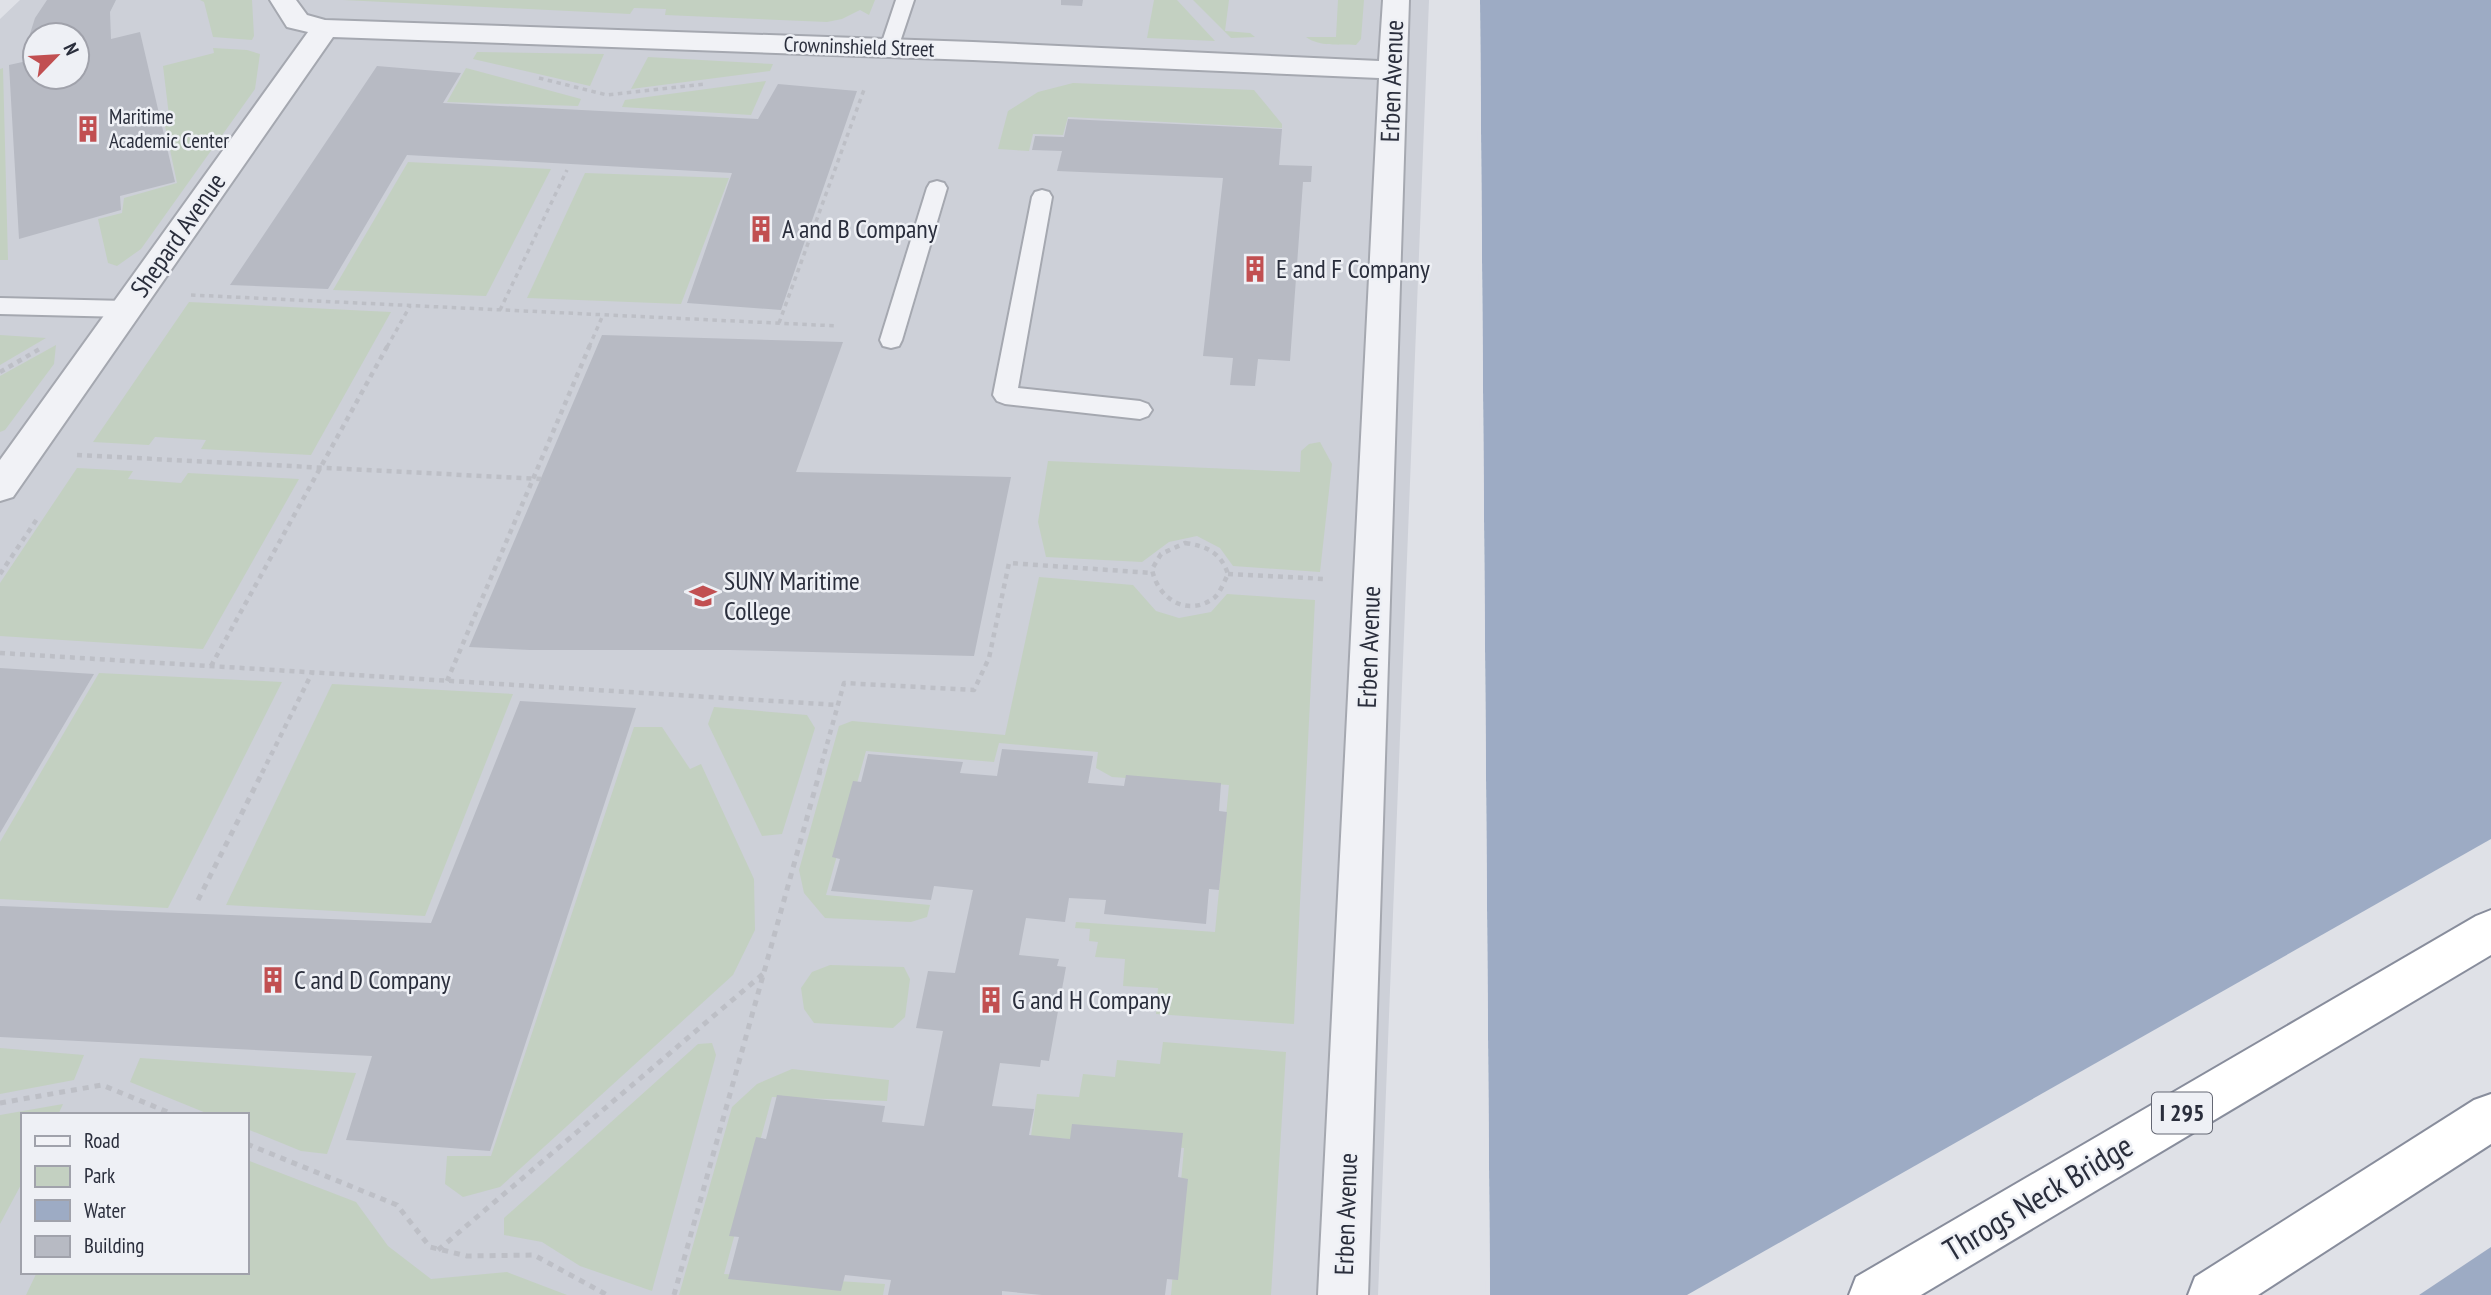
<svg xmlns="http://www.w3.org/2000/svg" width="2491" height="1295" font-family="'PT Sans Narrow',sans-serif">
<rect width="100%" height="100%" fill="#dfe1e7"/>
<!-- built -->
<path fill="#cdd0d8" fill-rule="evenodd" d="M20 0H1429L1378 1295H0V19ZM35 35H77V77H35ZM23 1115H247V1272H23Z"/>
<!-- green -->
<g fill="#c3d0c1">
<path d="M200 0H252L254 36 252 40 213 37 204 2Z"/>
<path d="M343 0H875L869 15 860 10 842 19 827 22 665 15 666 9 634 8 630 14Z"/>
<path d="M1154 0H1177L1215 41 1147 38Z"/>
<path d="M1193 0H1229L1225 31 1250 33 1255 37 1231 38Z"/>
<path d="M1338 0H1364L1361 39 1356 45C1339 44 1319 47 1306 37H1336Z"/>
<path d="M213 48 247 50 260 54 255 89 141 249 117 266 108 263 98 219 122 213 124 198 177 183 165 126 170 124 163 66 214 53Z"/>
<path d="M477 52 604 54 590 86 473 59Z"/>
<path d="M648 57 773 64 770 71 631 89Z"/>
<path d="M3 68 8 260H0V69Z"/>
<path d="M466 68 581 99 578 106 447 102Z"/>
<path d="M766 81 751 115 622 107 625 100Z"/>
<path d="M1073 83 1254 90 1282 124V128L1068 117 1063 135 1033 134 1029 151 998 149 1008 111 1038 92Z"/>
<path d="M408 162 551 169 486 296 333 290Z"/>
<path d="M585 173 729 178 681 304 527 298Z"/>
<path d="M189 302 391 312 311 455 201 449 206 440 155 437 149 445 93 442Z"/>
<path d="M0 335 46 338 0 365Z"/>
<path d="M56 345 54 364 5 430 0 432V376Z"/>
<path d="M1320 442 1332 464 1320 572 1233 566 1220 548 1197 536 1169 542 1142 562 1046 557 1038 522 1048 461 1300 472 1301 451 1309 444Z"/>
<path d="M77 468 133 471 128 479 181 483 188 473 299 479 203 649 0 636V583Z"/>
<path d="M1039 577 1133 585 1156 611 1179 618 1211 612 1227 594 1315 600 1294 1024 1156 1014 1158 988 1123 986 1125 959 1095 957 1098 942 1089 941 1090 929 1075 928 1076 922 1215 932 1229 785 1112 777 1096 768 1098 752 999 743 994 762 866 751 826 895 930 905 927 917 911 922 825 918 804 893 799 870 839 726 852 721 1005 735Z"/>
<path d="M99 673 282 682 168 908 0 899V842Z"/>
<path d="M332 684 513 694 425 916 226 905Z"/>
<path d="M714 707 807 715 815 728 782 834 762 836 708 724Z"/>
<path d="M634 727H662L690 769 701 764 754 879 755 930 733 975 500 1187 463 1197 445 1184 447 1156H491Z"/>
<path d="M830 965 904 967 910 979 905 1017 893 1028 814 1023 804 1009 801 988 812 972Z"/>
<path d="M1163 1042 1286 1052 1271 1295H1171L1184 1148 1031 1136 1037 1094 1079 1097 1083 1074 1115 1077 1117 1060 1160 1064Z"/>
<path d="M712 1043 716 1055 652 1291 580 1266 542 1242 504 1235V1218L698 1044Z"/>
<path d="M0 1048 84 1055 74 1080 0 1094Z"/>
<path d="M140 1058 356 1073 327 1154 301 1151 247 1129V1115H211L130 1082Z"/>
<path d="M792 1069 889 1080 887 1101 772 1097 724 1274 885 1284 883 1295H679L732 1107 757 1084Z"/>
<path d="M63 1104 58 1115H23V1181L0 1224V1115Z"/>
<path d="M247 1160 356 1202 388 1246 431 1279 507 1272 567 1295H26L37 1272H247Z"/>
</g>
<!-- water -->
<path fill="#9dabc4" d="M1480 0H2491V1295H1490Z"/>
<!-- pier -->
<g fill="#dfe1e7">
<path d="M1477 0H1480L1490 1295H1486Z"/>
<path d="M2491 839V1247L2419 1295H1687Z"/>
</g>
<!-- building -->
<g fill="#b7bac3" fill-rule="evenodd">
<path d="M47 0H116L110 12 111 39 140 32 175 182 120 196 121 210 19 239 9 65 27 61 29 37 35 18ZM35 35H77V77H35Z"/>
<path d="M1061 0H1083L1082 6 1061 5Z"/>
<path d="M377 66 461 73 443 103 758 119 778 84 857 91 781 310 687 303 732 173 407 155 328 289 230 285Z"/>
<path d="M1068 119 1282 129 1279 165 1312 166 1311 182H1303L1290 361 1258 359 1255 386 1230 385 1233 358 1203 356 1223 178 1057 171 1062 151 1032 150 1035 136 1064 137Z"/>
<path d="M602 335 843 342 796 472 1011 477 974 656 730 650H530L469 647Z"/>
<path d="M0 668 94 674 0 833Z"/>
<path d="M520 701 636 708 490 1151 346 1140 372 1056 0 1037V906L431 923Z"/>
<path d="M1002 749 1093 756 1088 783 1124 786 1126 775 1221 783 1219 811 1227 812 1219 890 1209 889 1206 924 1104 914 1106 900 1069 898 1065 922 1026 918 1019 955 1059 959 1057 966 1066 967 1049 1061 1041 1060 1040 1067 1000 1063 992 1106 1034 1109 1029 1135 1070 1139 1072 1124 1183 1133 1178 1177 1188 1179 1178 1280 1167 1279 1165 1295H1042L1002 1291V1295H888L891 1280 845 1275 841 1291 728 1279 739 1237 729 1236 756 1137 766 1139 777 1095 885 1106 882 1122 924 1126 943 1031 916 1028 928 971 955 973 973 890 934 886 931 900 831 891 840 859 832 857 853 781 861 782 868 754 963 762 960 773 997 776Z"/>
</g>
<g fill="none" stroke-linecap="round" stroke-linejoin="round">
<defs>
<g id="service">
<path d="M896 0H914L898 48 889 54 880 48Z"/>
<path d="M937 181 944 183 947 188 902 340 899 346 891 348 883 346 880 340 927 188 930 183Z"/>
<path d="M1042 190 1049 192 1052 197 1018 388 1140 401 1148 404 1152 410 1148 416 1140 419 1005 404 997 401 993 395 1032 197 1035 192Z"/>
<path d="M0 298 126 301 134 303 137 309 134 315 126 317 0 314Z"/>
</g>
<path id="minor" d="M270 0H296L307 15 325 20 973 42 1379 61 1383 0H1409L1368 1295H1318L1379 78 973 60 333 37 13 497 0 501V460L308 32 287 27Z"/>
<g id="motorway">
<path d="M2491 910V955L1921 1295H1849L1856 1277 2476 916Z"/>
<path d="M2491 1094V1144L2258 1295H2188L2195 1277 2474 1100Z"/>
</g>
</defs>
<!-- service casing -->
<use href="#service" stroke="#a5a8b0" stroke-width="4"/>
<!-- minor casing -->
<use href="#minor" stroke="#a5a8b0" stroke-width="4"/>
<!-- motorway casing -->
<use href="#motorway" stroke="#888d9c" stroke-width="4"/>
<!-- path-far2 -->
<g stroke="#bdbfc6" stroke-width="3.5" stroke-dasharray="4.5 4.5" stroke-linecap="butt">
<path d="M539 78 607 95 706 84"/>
<path d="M191 295 838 326"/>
<path d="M500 310 567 170"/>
<path d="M779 323 865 87"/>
<path d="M387 347 410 306"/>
<path d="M589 347 603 315"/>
</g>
<!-- path-far1 -->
<g stroke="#bdbfc6" stroke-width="4.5" stroke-dasharray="5 5" stroke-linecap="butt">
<path d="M0 372 43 347"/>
<path d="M77 455 541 479"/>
<path d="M1185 543C1207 546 1221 553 1228 574 1224 582 1220 593 1214 598 1187 618 1157 598 1152 569L1161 554Z"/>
<path d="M0 574 39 516"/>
<path d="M1228 574 1325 579"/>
<path d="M0 653 838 705"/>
<path d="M211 666 388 345"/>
<path d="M447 681 590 345"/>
<path d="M262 773 312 673"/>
<path d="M819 773 844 683 974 690 989 658 1009 563 1152 573"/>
</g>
<!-- path -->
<g stroke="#bdbfc6" stroke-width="5" stroke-dasharray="6 6" stroke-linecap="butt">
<path d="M198 900 263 771"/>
<path d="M0 1103 102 1085 175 1115"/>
<path d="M247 1144 397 1205 430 1247 467 1256 534 1255 607 1295"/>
<path d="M438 1250 763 974"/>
<path d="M674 1295 820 771"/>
</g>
<!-- service -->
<use href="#service" fill="#f1f2f6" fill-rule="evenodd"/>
<!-- minor -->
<use href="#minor" fill="#f1f2f6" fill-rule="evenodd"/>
<!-- motorway -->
<use href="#motorway" fill="#fff" fill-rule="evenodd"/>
</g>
<!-- icons -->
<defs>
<symbol id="building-bare" viewBox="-9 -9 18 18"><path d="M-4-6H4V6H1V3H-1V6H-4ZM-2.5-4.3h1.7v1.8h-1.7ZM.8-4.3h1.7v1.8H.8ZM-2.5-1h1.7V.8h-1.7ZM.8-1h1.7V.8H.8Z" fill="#c14f51" stroke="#eef0f5" stroke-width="2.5" paint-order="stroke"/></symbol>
<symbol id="university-bare" viewBox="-9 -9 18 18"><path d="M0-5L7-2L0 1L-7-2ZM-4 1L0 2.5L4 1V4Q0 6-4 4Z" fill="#c14f51" stroke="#eef0f5" stroke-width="2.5" paint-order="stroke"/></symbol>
</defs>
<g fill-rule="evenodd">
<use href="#building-bare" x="69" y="110" width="38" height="38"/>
<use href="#building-bare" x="742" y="210" width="38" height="38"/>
<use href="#building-bare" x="1236" y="250" width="38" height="38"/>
<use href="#university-bare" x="684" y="577" width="38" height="38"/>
<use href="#building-bare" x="254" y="961" width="38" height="38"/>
<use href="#building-bare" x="972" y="981" width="38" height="38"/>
</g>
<g text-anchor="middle" stroke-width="5" stroke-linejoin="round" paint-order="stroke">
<!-- far-street labels -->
<g font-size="21" fill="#2a2e3c" stroke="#eef0f5">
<text transform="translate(859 47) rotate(2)" y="7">Crowninshield Street</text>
</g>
<!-- far-poi labels -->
<g font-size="21" fill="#2a2e3c" stroke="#eef0f5" text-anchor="start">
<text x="109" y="124">Maritime<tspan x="109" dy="24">Academic Center</tspan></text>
</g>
<!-- shield labels -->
<rect fill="#eef0f5" stroke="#656874" stroke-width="2" x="2152" y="1092.5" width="60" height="41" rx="5"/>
<g font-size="24" font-weight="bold" fill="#2a2e3c">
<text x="2182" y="1121">I 295</text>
</g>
<!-- street labels -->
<g font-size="26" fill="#2a2e3c" stroke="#eef0f5">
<text transform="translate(1392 81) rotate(-88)" y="9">Erben Avenue</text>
<text transform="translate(178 235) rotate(-55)" y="9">Shepard Avenue</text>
<text transform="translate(1369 647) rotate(-88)" y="9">Erben Avenue</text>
<text transform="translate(1346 1214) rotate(-88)" y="9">Erben Avenue</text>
</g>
<!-- poi labels -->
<g font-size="26" fill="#2a2e3c" stroke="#eef0f5" text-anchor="start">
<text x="782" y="238">A and B Company</text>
<text x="1276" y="278">E and F Company</text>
<text x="724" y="590">SUNY Maritime<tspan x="724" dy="30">College</tspan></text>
<text x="294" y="989">C and D Company</text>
<text x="1012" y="1009">G and H Company</text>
</g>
<!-- near-street labels -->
<g font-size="32" fill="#2a2e3c" stroke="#eef0f5">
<text transform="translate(2038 1198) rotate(-31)" y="11">Throgs Neck Bridge</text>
</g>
</g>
<!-- legend -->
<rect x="21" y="1113" width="228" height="161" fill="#eef0f5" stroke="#a0a2ab" stroke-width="2"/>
<rect x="35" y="1136" width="35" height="10" fill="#f1f2f6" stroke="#a0a2ab" stroke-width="2"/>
<text x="84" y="1148" font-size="21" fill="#2a2e3c">Road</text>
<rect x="35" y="1166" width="35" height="21" fill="#c3d0c1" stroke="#a0a2ab" stroke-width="2"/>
<text x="84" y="1183" font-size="21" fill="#2a2e3c">Park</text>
<rect x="35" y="1200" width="35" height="21" fill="#9dabc4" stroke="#a0a2ab" stroke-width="2"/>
<text x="84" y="1218" font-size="21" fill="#2a2e3c">Water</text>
<rect x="35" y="1236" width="35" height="21" fill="#b7bac3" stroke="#a0a2ab" stroke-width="2"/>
<text x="84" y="1253" font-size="21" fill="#2a2e3c">Building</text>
<!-- north arrow -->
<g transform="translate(56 56) rotate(65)"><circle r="33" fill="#eef0f5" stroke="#a0a2ab" stroke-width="2"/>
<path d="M0-5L12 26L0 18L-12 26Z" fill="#c14f51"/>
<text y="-10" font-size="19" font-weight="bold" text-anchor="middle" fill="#2a2e3c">N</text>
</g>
</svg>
